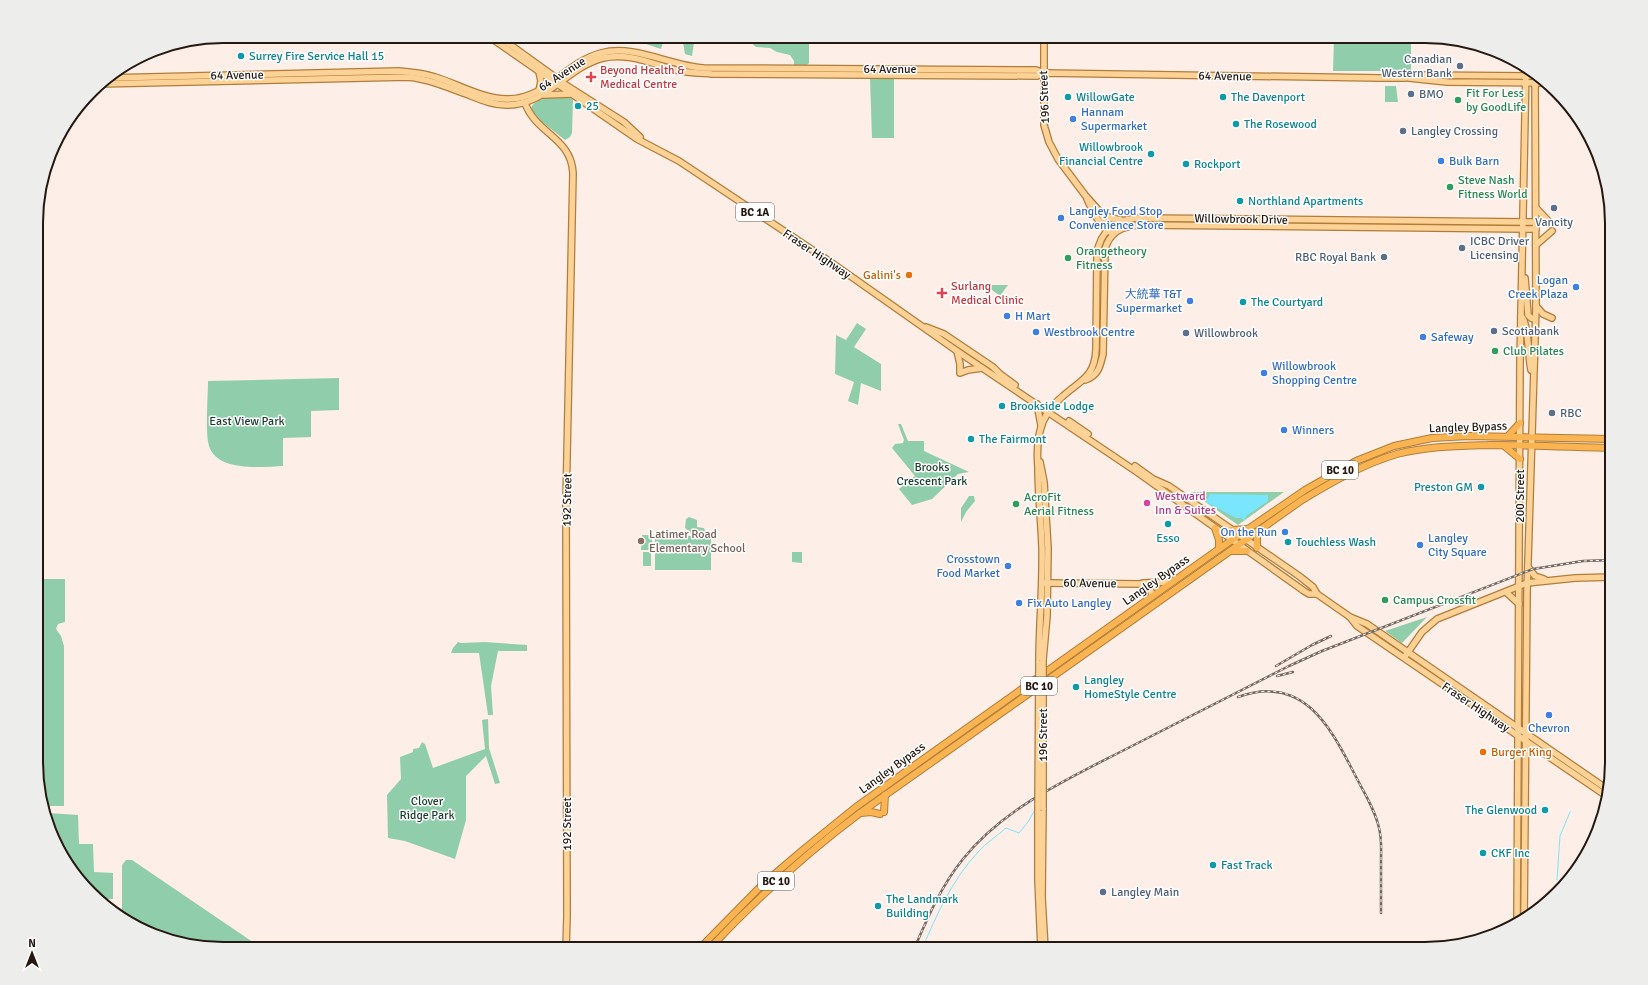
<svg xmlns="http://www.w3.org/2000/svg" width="1648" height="985" font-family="Signika,'Noto Sans SC',sans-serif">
<rect width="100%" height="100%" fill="#fdeee7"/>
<!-- green -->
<g fill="#90ceab">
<path d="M622 36H665L661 49Z"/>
<path d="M682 36H695L692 56 685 54Z"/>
<path d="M738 36H809V63L806 66H794V61L790 55 777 52 770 48 756 47 745 38Z"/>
<path d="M1334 36H1425L1431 37H1411V71H1333Z"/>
<path d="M870 78H894V138H872Z"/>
<path d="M1385 86H1396L1398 102H1385Z"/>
<path d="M567 96 573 99 572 133 570 137 565 140 532 114 531 108C536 96 556 97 567 96Z"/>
<path d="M985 285H1008L1000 296 992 290H985Z"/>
<path d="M857 323 866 329 854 347 881 364V391L861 383 858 405 848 401 854 382 835 374 836 335 846 340Z"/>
<path d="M339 378V410L311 411V437L283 438V466C262 467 217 472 209 446 205 432 208 397 208 381Z"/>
<path d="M898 424H901L908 441H924V451L969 472 958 474 932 499 912 505 899 489 915 476 892 448 895 444 903 443 904 440Z"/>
<path d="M1191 492H1284L1238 525Z"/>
<path d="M969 496H974L975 501 966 512 961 522V508Z"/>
<path d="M689 517 697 520V527L704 528 705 531 703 534H692L685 528 686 519Z"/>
<path d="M642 535H652V550H641Z"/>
<rect x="655" y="536" width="56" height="34"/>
<rect x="643" y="552" width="8" height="14"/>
<path d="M792 552H802V563L792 562Z"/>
<path d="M40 579H65V622L58 624 56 629 61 636 64 646V806H45L38 786 39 680 38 580Z"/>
<path d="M1427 617 1402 643 1385 631Z"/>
<path d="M458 642 461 643 485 642 527 645V651H498L491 686 493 715H488L479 653H451L453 648Z"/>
<path d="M488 719 489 748 500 783 495 784 486 756 466 776V820L455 859 405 841 388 838 387 795 401 779 400 757 413 752V749L419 748 422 742 425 744 433 768 485 749 482 720Z"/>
<path d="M48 813 78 815 79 844H93L94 872 113 873V899H103L67 866Z"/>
<path d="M126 860H132L263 949H223L174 943 129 924 122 917V865Z"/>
</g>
<!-- water -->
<path fill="#7ae6fe" d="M1210 494 1268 495V501L1246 516 1245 521 1241 518H1236L1206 502Z"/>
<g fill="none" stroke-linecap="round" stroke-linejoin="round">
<!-- stream -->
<g stroke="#7ae6fe" stroke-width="1">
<path d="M1557 880 1560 836 1570 812"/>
<path d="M1547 902 1551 893"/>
<path d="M922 949C937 914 952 880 978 852 986 843 997 836 1006 828L1019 833 1028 822 1036 808"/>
</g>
<defs>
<g id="major">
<path d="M488 36 637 139 679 161 832 263 957 351 1137 472 1304 591 1309 594H1317"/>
<path d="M498 36 566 85 624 122 640 137"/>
<path d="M1044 36V125L1049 142 1058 159 1085 195 1101 213 1111 231"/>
<path d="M106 78 399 71C411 72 423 73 435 77 458 84 483 99 507 99 545 100 566 62 601 53 635 44 670 66 704 68L1036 70 1044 73"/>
<path d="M1409 78 1447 82 1542 83"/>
<path d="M98 84 408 77C427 79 445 86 463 93 477 98 491 105 506 105 546 106 567 67 603 58 628 52 652 64 676 70 688 73 700 73 712 74L1037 76 1044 73 1381 78H1405L1417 75 1535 76"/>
<path d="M539 91 541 81 539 72"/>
<path d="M544 95 571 94"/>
<path d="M525 103C536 134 571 137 573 173L566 503 567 916 566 949"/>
<path d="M1087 199C1091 208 1101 228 1110 232"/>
<path d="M1536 208 1551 224"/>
<path d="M1103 214 1111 218 1121 220"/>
<path d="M1536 245 1552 231"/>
<path d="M1525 278 1528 315 1531 318 1535 319"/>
<path d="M1536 306 1543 314 1552 318"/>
<path d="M1521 316C1529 323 1528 358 1531 370"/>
<path d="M926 327 944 334 993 367 1000 374 1015 385"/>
<path d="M957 351 960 364V373L968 370 982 368"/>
<path d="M1085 380C1098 376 1100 367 1103 354L1105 249C1110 232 1122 226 1139 225L1536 229"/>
<path d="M1037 404 1041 425"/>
<path d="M1069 421 1088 434"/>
<path d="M1040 462 1044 482 1048 548 1047 616 1043 660"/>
<path d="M1135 466 1153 479 1169 486 1299 576 1313 587 1317 594 1350 617 1357 626 1605 795"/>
<path d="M1528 567 1535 576 1544 579"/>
<path d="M1045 583 1143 584 1150 587 1152 596"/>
<path d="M1143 583 1168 582 1174 580"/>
<path d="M1506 592 1519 604"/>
<path d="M1350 617 1367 624 1607 789"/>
<path d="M1406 655 1422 632 1437 619 1527 583 1575 578 1612 577"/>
<path d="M1039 663C1039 624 1043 585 1042 547 1041 520 1038 494 1038 468 1037 455 1037 443 1040 431 1043 418 1052 405 1063 396 1081 380 1095 377 1096 349L1097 254C1100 231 1116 219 1139 218L1536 222"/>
<path d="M1043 808 1042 897 1045 949"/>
<path d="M1038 811V880L1041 949"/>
<path d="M1524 920 1527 593 1536 306 1535 77"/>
<path d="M1517 924 1520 361 1526 68"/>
</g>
<g id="highway">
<path d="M1508 436 1520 423"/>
<path d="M1503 445 1520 459"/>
<path d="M1215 528 1219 540V549"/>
<path d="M1231 530 1248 529"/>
<path d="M1257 548V532"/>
<path d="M1230 551H1247"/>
<path d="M884 812 885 795"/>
<path d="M861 813 871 812 880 814"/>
<path d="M699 949 763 884 804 849 856 807 1219 549 1305 490 1356 461 1394 446 1432 438 1469 436 1612 439"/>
<path d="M709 949C756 899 805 854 860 813L1302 500C1332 482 1363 464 1397 454 1428 446 1459 446 1490 445 1531 445 1571 447 1612 448"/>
</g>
</defs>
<!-- major casing -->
<use href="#major" stroke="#b07d3b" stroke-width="8"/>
<!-- highway casing -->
<use href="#highway" stroke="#b07d3b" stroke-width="8"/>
<!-- major -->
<use href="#major" stroke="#fdd297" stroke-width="5.5"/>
<!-- highway -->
<use href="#highway" stroke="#fbb452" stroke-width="6"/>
<defs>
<g id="rail">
<path d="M1276 666 1312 645 1331 636"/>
<path d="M1277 676 1293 672"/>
<path d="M1238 697C1302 674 1329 724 1354 773 1363 791 1375 809 1379 828 1382 839 1381 850 1381 861 1381 879 1381 896 1381 913"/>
<path d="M914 949C928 917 941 886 963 859 1006 806 1070 778 1130 747 1183 720 1236 693 1289 666L1322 651 1533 569 1583 561 1612 560"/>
</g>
</defs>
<!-- rail casing -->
<use href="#rail" stroke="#746760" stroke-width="2.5"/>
<!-- rail -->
<use href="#rail" stroke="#fff" stroke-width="1" stroke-dasharray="3" stroke-linecap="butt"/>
<defs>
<g id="major-bridge">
<path d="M1043 808V660"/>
<path d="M1038 811 1039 663"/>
</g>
</defs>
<!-- major-bridge casing -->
<use href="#major-bridge" stroke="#b07d3b" stroke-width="8" stroke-linecap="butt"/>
<!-- major-bridge -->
<use href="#major-bridge" stroke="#fdd297" stroke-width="5.5"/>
</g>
<!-- markers -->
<g fill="#0f9aa8" stroke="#fff" stroke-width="1.5">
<circle cx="241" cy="56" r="4"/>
<circle cx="1068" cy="97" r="4"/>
<circle cx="1223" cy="97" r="4"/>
<circle cx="578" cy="106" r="4"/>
<circle cx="1236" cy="124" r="4"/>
<circle cx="1151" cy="154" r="4"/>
<circle cx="1186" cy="164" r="4"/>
<circle cx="1240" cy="201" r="4"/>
<circle cx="1243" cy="302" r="4"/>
<circle cx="1002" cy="406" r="4"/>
<circle cx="971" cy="439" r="4"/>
<circle cx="1481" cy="487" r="4"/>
<circle cx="1168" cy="524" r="4"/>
<circle cx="1288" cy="542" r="4"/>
<circle cx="1076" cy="687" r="4"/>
<circle cx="1545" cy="810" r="4"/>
<circle cx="1483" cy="853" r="4"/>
<circle cx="1213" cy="865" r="4"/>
<circle cx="878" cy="906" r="4"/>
</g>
<g fill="#5c6f8a" stroke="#fff" stroke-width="1.5">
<circle cx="1460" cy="66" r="4"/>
<circle cx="1411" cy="94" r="4"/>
<circle cx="1403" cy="131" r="4"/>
<circle cx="1554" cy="208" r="4"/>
<circle cx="1462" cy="248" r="4"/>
<circle cx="1384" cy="257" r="4"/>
<circle cx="1494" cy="331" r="4"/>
<circle cx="1186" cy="333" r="4"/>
<circle cx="1552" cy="413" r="4"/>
<circle cx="1103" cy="892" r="4"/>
</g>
<g fill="#e0444e" stroke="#fff" stroke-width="1.5">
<path d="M589 71h4v4h4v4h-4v4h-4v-4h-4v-4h4z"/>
<path d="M940 287h4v4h4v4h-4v4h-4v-4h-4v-4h4z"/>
</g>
<g fill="#2e9e5b" stroke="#fff" stroke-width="1.5">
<circle cx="1458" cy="100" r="4"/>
<circle cx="1450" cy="187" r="4"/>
<circle cx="1068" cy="258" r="4"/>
<circle cx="1495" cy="351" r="4"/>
<circle cx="1016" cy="504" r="4"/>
<circle cx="1385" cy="600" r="4"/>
</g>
<g fill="#3f7fe0" stroke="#fff" stroke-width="1.5">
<circle cx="1073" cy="119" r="4"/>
<circle cx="1441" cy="161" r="4"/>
<circle cx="1061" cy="218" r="4"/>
<circle cx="1576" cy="287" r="4"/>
<circle cx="1190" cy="301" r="4"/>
<circle cx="1007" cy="316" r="4"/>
<circle cx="1036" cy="332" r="4"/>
<circle cx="1423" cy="337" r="4"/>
<circle cx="1264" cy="373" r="4"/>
<circle cx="1284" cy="430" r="4"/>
<circle cx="1285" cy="532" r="4"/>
<circle cx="1420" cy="545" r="4"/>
<circle cx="1008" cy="566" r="4"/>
<circle cx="1019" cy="603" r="4"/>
<circle cx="1549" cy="715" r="4"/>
</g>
<g fill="#e8710a" stroke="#fff" stroke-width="1.5">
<circle cx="909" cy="275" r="4"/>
<circle cx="1483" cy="752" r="4"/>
</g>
<circle fill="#d1479c" stroke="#fff" stroke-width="1.5" cx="1147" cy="503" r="4"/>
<circle fill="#8d6e63" stroke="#fff" stroke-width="1.5" cx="641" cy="541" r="4"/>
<g text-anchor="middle" stroke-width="3" stroke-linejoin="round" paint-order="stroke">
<!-- shield labels -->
<g fill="#fff" stroke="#665d58" stroke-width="1">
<rect x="736" y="203" width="38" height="18" rx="3"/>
<rect x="1322" y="461" width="36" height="18" rx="3"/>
<rect x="1021" y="677" width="36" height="18" rx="3"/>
<rect x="758" y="872" width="36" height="18" rx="3"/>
</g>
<g font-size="11" font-weight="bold" fill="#241811">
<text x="755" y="216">BC 1A</text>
<text x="1340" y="474">BC 10</text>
<text x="1039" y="690">BC 10</text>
<text x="776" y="885">BC 10</text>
</g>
<!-- culture labels -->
<g font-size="12" fill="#0d838f" stroke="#fff" text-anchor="start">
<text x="249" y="60">Surrey Fire Service Hall 15</text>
<text x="1076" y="101">WillowGate</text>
<text x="1231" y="101">The Davenport</text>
<text x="586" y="110">25</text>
<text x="1244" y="128">The Rosewood</text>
<text x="1143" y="151" text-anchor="end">Willowbrook<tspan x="1143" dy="14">Financial Centre</tspan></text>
<text x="1194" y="168">Rockport</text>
<text x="1248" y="205">Northland Apartments</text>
<text x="1251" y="306">The Courtyard</text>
<text x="1010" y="410">Brookside Lodge</text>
<text x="979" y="443">The Fairmont</text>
<text x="1473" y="491" text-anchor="end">Preston GM</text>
<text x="1168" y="542" text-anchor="middle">Esso</text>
<text x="1296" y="546">Touchless Wash</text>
<text x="1084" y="684">Langley<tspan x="1084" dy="14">HomeStyle Centre</tspan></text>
<text x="1537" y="814" text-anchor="end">The Glenwood</text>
<text x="1491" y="857">CKF Inc</text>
<text x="1221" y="869">Fast Track</text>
<text x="886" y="903">The Landmark<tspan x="886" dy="14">Building</tspan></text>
</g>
<!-- service labels -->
<g font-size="12" fill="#4e5e75" stroke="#fff" text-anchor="start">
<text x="1452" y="63" text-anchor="end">Canadian<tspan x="1452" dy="14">Western Bank</tspan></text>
<text x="1419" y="98">BMO</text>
<text x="1411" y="135">Langley Crossing</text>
<text x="1554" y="226" text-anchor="middle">Vancity</text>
<text x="1470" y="245">ICBC Driver<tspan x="1470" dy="14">Licensing</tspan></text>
<text x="1376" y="261" text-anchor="end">RBC Royal Bank</text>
<text x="1502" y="335">Scotiabank</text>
<text x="1194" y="337">Willowbrook</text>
<text x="1560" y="417">RBC</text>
<text x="1111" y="896">Langley Main</text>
</g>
<!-- street labels -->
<g font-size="12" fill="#241811" stroke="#fff">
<text x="890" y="73">64 Avenue</text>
<text transform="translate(562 74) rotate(-33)" y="4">64 Avenue</text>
<text transform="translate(237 75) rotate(-1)" y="4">64 Avenue</text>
<text transform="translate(1225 76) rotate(1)" y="4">64 Avenue</text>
<text transform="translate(1044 97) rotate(-92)" y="4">196 Street</text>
<text transform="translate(1241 219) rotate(1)" y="4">Willowbrook Drive</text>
<text transform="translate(817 254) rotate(34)" y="4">Fraser Highway</text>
<text transform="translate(1468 427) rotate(-2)" y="4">Langley Bypass</text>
<text transform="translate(1520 496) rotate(-90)" y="4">200 Street</text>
<text transform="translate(567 500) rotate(-89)" y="4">192 Street</text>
<text transform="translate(1156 580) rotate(-35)" y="4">Langley Bypass</text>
<text transform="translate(1090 583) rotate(1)" y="4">60 Avenue</text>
<text transform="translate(1476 707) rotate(34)" y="4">Fraser Highway</text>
<text transform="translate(1043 735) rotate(-90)" y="4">196 Street</text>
<text transform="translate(892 768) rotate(-36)" y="4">Langley Bypass</text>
<text transform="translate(567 824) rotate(-90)" y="4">192 Street</text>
</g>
<!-- health labels -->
<g font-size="12" fill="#be3a42" stroke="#fff" text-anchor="start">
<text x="600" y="74">Beyond Health &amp;<tspan x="600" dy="14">Medical Centre</tspan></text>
<text x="951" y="290">Surlang<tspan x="951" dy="14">Medical Clinic</tspan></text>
</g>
<!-- leisure labels -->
<g font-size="12" fill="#27864d" stroke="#fff" text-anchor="start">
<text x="1466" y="97">Fit For Less<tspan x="1466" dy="14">by GoodLife</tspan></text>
<text x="1458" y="184">Steve Nash<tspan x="1458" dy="14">Fitness World</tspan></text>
<text x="1076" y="255">Orangetheory<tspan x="1076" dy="14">Fitness</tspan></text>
<text x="1503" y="355">Club Pilates</text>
<text x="1024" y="501">AcroFit<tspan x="1024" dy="14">Aerial Fitness</tspan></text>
<text x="1393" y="604">Campus Crossfit</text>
</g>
<!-- shop labels -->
<g font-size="12" fill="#366cbe" stroke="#fff" text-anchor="start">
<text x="1081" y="116">Hannam<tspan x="1081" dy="14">Supermarket</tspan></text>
<text x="1449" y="165">Bulk Barn</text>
<text x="1069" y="215">Langley Food Stop<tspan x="1069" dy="14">Convenience Store</tspan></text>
<text x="1568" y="284" text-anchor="end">Logan<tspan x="1568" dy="14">Creek Plaza</tspan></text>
<text x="1182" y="298" text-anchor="end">大統華 T&amp;T<tspan x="1182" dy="14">Supermarket</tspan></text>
<text x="1015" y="320">H Mart</text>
<text x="1044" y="336">Westbrook Centre</text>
<text x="1431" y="341">Safeway</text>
<text x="1272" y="370">Willowbrook<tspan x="1272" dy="14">Shopping Centre</tspan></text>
<text x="1292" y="434">Winners</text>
<text x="1277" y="536" text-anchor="end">On the Run</text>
<text x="1428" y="542">Langley<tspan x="1428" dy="14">City Square</tspan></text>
<text x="1000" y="563" text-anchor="end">Crosstown<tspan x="1000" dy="14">Food Market</tspan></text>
<text x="1027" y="607">Fix Auto Langley</text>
<text x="1549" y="732" text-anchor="middle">Chevron</text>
</g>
<!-- food labels -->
<g font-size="12" fill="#c56008" stroke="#fff" text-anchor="end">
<text x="901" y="279">Galini's</text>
<text x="1491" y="756" text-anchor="start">Burger King</text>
</g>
<!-- park labels -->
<g font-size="12" fill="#173c2a" stroke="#fff">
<text x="247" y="425">East View Park</text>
<text x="932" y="471">Brooks<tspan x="932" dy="14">Crescent Park</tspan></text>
<text x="427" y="805">Clover<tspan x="427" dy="14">Ridge Park</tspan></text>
</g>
<!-- hotel labels -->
<g font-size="12" fill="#b23c85" stroke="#fff" text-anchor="start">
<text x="1155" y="500">Westward<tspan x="1155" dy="14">Inn &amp; Suites</tspan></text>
</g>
<!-- education labels -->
<g font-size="12" fill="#785e54" stroke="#fff" text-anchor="start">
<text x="649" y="538">Latimer Road<tspan x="649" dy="14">Elementary School</tspan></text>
</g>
</g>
<!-- crop -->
<path d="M0 0H1648V985H0ZM223 43H1425A180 180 0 0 1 1605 223V762A180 180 0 0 1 1425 942H223A180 180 0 0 1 43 762V223A180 180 0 0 1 223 43Z" fill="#ededec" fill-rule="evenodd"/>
<path fill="none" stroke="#241811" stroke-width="2" d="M223 43H1425A180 180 0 0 1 1605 223V762A180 180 0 0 1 1425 942H223A180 180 0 0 1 43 762V223A180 180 0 0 1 223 43Z"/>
<!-- north arrow -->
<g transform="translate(32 953)" stroke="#ffffff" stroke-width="3" paint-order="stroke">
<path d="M0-3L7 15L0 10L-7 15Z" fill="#241811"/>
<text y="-6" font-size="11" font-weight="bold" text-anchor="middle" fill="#241811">N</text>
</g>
</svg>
